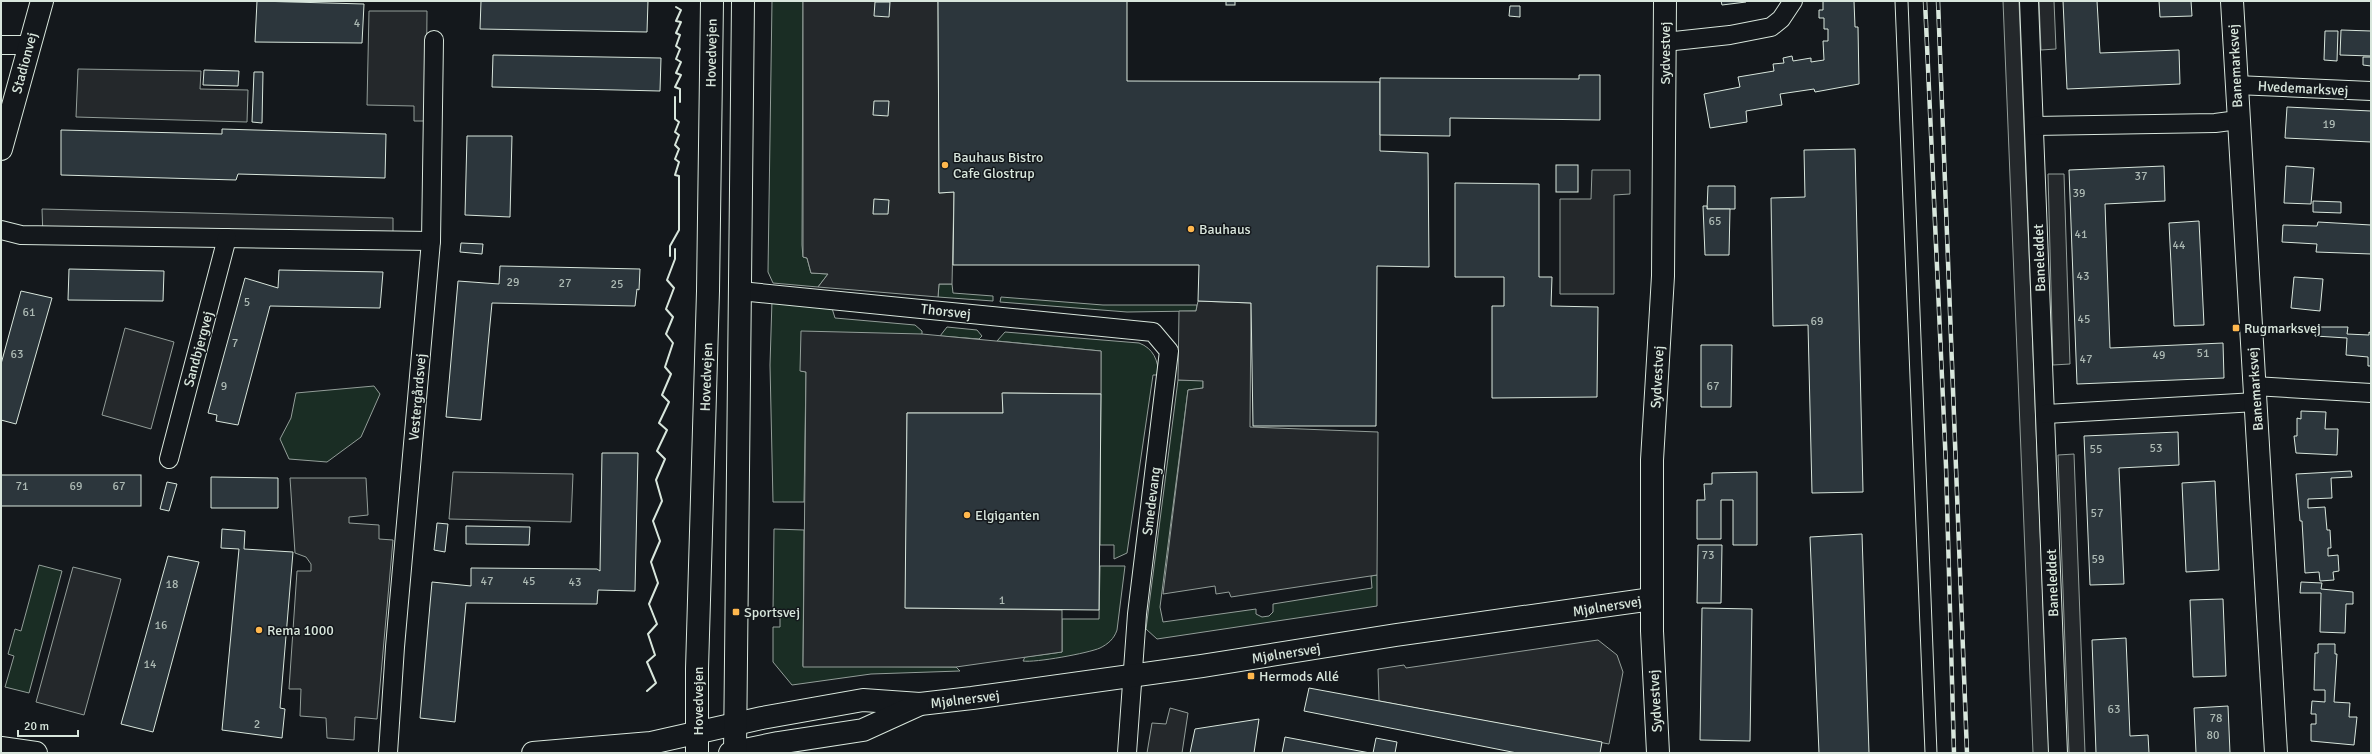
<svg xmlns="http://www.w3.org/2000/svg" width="2372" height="754" font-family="Signika,sans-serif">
<rect width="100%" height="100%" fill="#14181c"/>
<!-- green -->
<g fill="#1a2d24" stroke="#939e99">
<path d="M772 1H803L802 245 803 257 807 258 811 273 828 274 818 287 773 283 768 272Z"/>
<path d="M939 284H952L953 293 993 296V301L938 297Z"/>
<path d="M1001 297 1103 305H1197L1196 311 1127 312 1000 302Z"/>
<path d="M772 300 831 305 835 318 915 325 922 331V334L801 371 806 372 804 502H773L770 365Z"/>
<path d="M947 327 977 330 982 336 979 339 940 336Z"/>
<path d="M1005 332 1139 343C1153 348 1159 361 1158 375H1153L1127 553 1114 559V545H1100L1101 351 997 341Z"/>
<path d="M1178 380H1203V388L1188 390 1160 607 1163 622 1256 609V614L1262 617 1269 616 1273 612V604L1372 588 1371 576 1377 575V606L1157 639 1146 629Z"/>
<path d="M374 386 380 394 361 437 327 462 289 459 280 439 291 418 296 393Z"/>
<path d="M774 529 804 530 803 666 956 667 960 671 871 674 792 685 773 662V627H780V611H773Z"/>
<path d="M39 565 62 571 29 693 5 687 14 656 8 654 15 629 21 631Z"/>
<path d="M1100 566H1125L1117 630C1114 639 1108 644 1100 648 1089 653 1035 663 1023 661L1025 657 1062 652V619H1099Z"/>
</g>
<!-- parking -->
<g fill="#24282b" stroke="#939e99">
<path d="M803 1H938L939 193 954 192 952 284H939L938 297 818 287 828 274 811 273 807 258 803 257Z"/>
<path d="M2003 1H2019L2049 753H2033Z"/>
<path d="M2039 1H2054L2056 49 2041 50Z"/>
<path d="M369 11H427L426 121H414V106L367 105Z"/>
<path d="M78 69 201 71 200 89 248 90 247 122 76 117Z"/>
<path d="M1592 170H1630V194L1614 195V294H1560V199H1591Z"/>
<path d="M2048 174H2064L2070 364 2053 365Z"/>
<path d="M42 209 393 218V246L43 238Z"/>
<path d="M1198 301 1251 303 1250 427 1378 432 1377 575 1231 597 1229 592 1216 594 1215 586 1163 594 1188 390 1203 388V381L1178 380 1179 311H1196Z"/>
<path d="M125 328 174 342 151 429 102 415Z"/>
<path d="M801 331 922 334 1101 351V394L1003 393V413H907L906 608 1062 610V652L956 667H803L806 372 800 371Z"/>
<path d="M2074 454 2085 753H2069L2058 455Z"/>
<path d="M453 472 573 474 571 522 449 519Z"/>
<path d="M290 478H366L368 515 349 517V523L379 525V539L393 540 377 719 355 717 354 740 327 738 326 718 300 716 301 689H289L297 571H311V564L306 557 295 553Z"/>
<path d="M73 567 121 579 84 715 36 702Z"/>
<path d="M1598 640 1617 655 1623 672 1609 744 1379 701 1378 669 1404 665 1406 668Z"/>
<path d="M1170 708 1188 713 1182 753H1147L1152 723 1166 724Z"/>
</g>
<!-- building -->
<g fill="#2c363c" stroke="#d8e6dc">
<path d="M257 1 364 4 362 43 255 42Z"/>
<path d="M481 1H648L647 32 480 29Z"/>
<path d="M938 1H1127V81L1380 82V151L1428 153 1429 267 1377 266 1376 426H1253L1251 303 1198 301 1199 265H953L954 192 939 193Z"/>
<rect x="1226" y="1" width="9" height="4"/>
<path d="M1721 1H1746V2L1722 5Z"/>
<path d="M1823 1H1854L1855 27H1858L1859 84 1815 92 1814 89 1780 94 1782 105 1746 111 1747 122 1710 128 1704 94 1740 87 1738 77 1774 71 1773 64 1784 63 1783 58 1792 56 1793 61 1811 58V62L1824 60 1823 41H1828V29H1824V18H1819V10H1823Z"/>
<path d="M2063 1H2097L2100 53 2179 50 2180 84 2067 89Z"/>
<path d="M2159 1H2191L2192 16 2160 17Z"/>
<path d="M875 2H890L889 17 874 16Z"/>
<path d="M1510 6H1520V17L1509 16Z"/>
<path d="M2341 30 2371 31V56L2340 55Z"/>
<path d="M2325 31H2338L2337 61 2324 60Z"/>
<path d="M493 55 661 58 660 91 492 87Z"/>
<path d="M2363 57H2371V66L2363 65Z"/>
<path d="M204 70 239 71 238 86 203 85Z"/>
<path d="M254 72H263L262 123 252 122Z"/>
<path d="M1579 75H1600V120L1450 118V136L1380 135V78L1579 79Z"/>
<path d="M874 101H889L888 116 873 115Z"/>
<path d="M2287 107 2371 111V142L2285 138Z"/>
<path d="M222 129 386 134 385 178 238 174 236 180 61 175V130L222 134Z"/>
<path d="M467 136H512L510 217 465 215Z"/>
<path d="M1855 149 1863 492 1812 493 1808 325 1773 326 1771 198 1805 197 1804 150Z"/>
<rect x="1556" y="165" width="22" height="27"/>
<path d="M2164 166 2165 201 2105 204 2110 348 2223 343 2224 378 2077 384 2069 170Z"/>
<path d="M2286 166 2314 168 2311 204 2284 203Z"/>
<path d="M1455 183 1539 184V277H1552L1551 306 1598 307 1597 397 1492 398V306H1504V277H1455Z"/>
<path d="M1708 186H1735V209H1707Z"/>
<path d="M874 199 889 200 888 214H873Z"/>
<path d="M2313 201 2341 202V213L2313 212Z"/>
<path d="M1703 206H1707V209H1730L1729 255H1705Z"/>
<path d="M2199 221 2204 325 2174 326 2169 223Z"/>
<path d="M2318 222 2371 225V254L2316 252 2317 244 2282 242 2283 225 2317 226Z"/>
<path d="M461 243 483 244 482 254 460 252Z"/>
<path d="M500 266 640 269 639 290 637 289 635 306 492 303 481 420 446 417 458 281 499 284Z"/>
<path d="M69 269 164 271 163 301 68 300Z"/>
<path d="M279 270 383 272 380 308 270 306 238 425 216 421 217 415 208 413 245 278 278 288Z"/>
<path d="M2294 277 2323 279 2320 311 2291 308Z"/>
<path d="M21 291 52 298 16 424 1 420V364Z"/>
<path d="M2316 327H2348L2347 334 2369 335V332L2371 333V366H2368V357L2346 355 2347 338 2315 336Z"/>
<path d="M1701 345H1732L1731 407H1701Z"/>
<path d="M1002 393 1101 394 1099 610 905 608 907 413H1003Z"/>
<path d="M2301 411 2326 412 2325 429H2338L2337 455 2296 453 2294 436H2297V418L2301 419Z"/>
<path d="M2178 432 2179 465 2119 468 2124 584 2090 585 2084 436Z"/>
<path d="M602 453H638L635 591 598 590 597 604 466 603 455 722 420 718 432 582 471 586V568L597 569 600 571Z"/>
<path d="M2351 471 2352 477 2331 478 2332 498 2308 499V508L2325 507 2327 530H2330L2331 548H2328V556L2338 555 2339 571 2333 572 2334 580 2320 581 2319 572 2305 573 2302 521H2300L2296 474Z"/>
<path d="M1757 472V545H1733V500H1721V539H1697V500H1705L1704 484H1712V473Z"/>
<rect x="1" y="475" width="140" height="31"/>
<path d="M211 477 278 478V508H211Z"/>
<path d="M2215 481 2219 570 2186 572 2182 483Z"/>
<path d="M167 482 177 484 169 511 160 509Z"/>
<path d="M437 523 448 524 445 552 434 550Z"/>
<path d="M466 526 530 527 529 545 466 544Z"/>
<path d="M222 529 245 531 244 549 293 552 280 708 285 709 282 738 222 730 239 549 221 548Z"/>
<path d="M1862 534 1869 753H1819L1810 537Z"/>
<path d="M1698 545H1722L1721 603H1697Z"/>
<path d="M168 556 199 562 153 732 121 724Z"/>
<path d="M2301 582 2322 583 2321 589 2353 592V604H2346L2345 633 2320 632 2321 593H2300Z"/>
<path d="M2223 599 2226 676 2193 677 2190 600Z"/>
<path d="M1702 608 1752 609 1750 741 1700 740Z"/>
<path d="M2126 638 2130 736 2148 735 2149 753H2096L2092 640Z"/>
<path d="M2318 644H2335V654H2337L2334 702 2350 703 2349 717H2357L2354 745 2311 741V724H2316V714H2311L2312 701 2325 702V690H2314L2315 653H2318Z"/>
<path d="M1309 688 1602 742 1600 753H1517L1304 711Z"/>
<path d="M2228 706 2230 753H2196L2194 708Z"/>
<path d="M1259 719 1254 753H1190L1195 729Z"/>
<path d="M1285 737 1370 753H1282Z"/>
<path d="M1376 738 1397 742 1395 753H1373Z"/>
</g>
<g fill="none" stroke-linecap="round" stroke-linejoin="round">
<defs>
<g id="street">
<path d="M2029 1 2058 753"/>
<path d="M1665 42 1730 35 1771 27 1781 19 1793 1"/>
<path d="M1 45H29"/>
<path d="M2236 85 2371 91"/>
<path d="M2034 126 2215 123 2238 120"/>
<path d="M1 230 21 235 431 241"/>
<path d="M740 291 1153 332 1169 351 1137 614 1127 753"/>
<path d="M2254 386 2371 393"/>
<path d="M2046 414 2256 402"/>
<path d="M169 459 227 238"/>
<path d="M388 753 395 647 431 241 434 40"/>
</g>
<g id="secondary">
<path d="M2232 1 2276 753"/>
<path d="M1 149 42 1"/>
<path d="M1 748 36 753"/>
<path d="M533 753 651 743 762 718 863 700 920 704 972 698 1202 666 1396 635 1652 599"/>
<path d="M697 753V669L708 291 712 1"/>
<path d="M730 753 778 743 863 730 918 705"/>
<path d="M735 753 743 1"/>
<path d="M1658 753 1652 631V460L1663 276 1665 1"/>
</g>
</defs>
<!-- street casing -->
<use href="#street" stroke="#d8e6dc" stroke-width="20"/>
<!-- secondary casing -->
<use href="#secondary" stroke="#d8e6dc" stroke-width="24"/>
<!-- street -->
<use href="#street" stroke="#14181c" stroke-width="18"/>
<!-- secondary -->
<use href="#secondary" stroke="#14181c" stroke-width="22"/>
<!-- tram -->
<g stroke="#d8e6dc" stroke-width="1">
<path d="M1895 1 1925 753"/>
<path d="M1908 1 1937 753"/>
</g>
<defs>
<g id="rail">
<path d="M1925 1 1946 466 1954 753"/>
<path d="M1938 1 1967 753"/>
</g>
</defs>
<!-- rail casing -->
<use href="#rail" stroke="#d8e6dc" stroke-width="4.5"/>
<!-- rail -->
<use href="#rail" stroke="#14181c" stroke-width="3" stroke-dasharray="9" stroke-linecap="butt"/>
<!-- wall -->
<g stroke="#d8e6dc" stroke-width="2">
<path d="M676 7 681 10 676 21 681 22 676 33 680 35 676 46 680 49 676 59 681 62 676 73 681 75 675 87 680 89V102"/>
<path d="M670 256V246L679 230V176L675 175 679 162 675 159 679 149 675 145 679 135 675 132 679 122 675 119V97"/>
<path d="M647 691 656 683 647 662 655 655 648 634 657 624 649 604 658 583 651 562 660 541 653 521 662 501 656 480 665 459 657 451 667 430 659 423 669 402 662 395 671 374 665 367 673 343 666 334 673 317 666 309 674 288 667 280 675 259V249"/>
</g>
</g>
<!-- markers -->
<g fill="#ffb74d" stroke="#14181c" stroke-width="1.5">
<circle cx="945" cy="165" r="4"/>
<circle cx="1191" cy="229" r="4"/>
<rect x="2232" y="324" width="8" height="8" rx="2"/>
<circle cx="967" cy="515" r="4"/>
<rect x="732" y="608" width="8" height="8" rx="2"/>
<circle cx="259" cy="630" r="4"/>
<rect x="1247" y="672" width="8" height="8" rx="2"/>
</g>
<g text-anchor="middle" stroke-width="3" stroke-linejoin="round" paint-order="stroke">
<!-- number labels -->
<g font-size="12" fill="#adbab4">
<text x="357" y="27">4</text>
<text x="2329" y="128">19</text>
<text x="2141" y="180">37</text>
<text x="2079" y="197">39</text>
<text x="1715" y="225">65</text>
<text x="2081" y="238">41</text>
<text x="2179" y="249">44</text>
<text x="2083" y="280">43</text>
<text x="513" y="286">29</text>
<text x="565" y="287">27</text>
<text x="617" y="288">25</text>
<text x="247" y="306">5</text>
<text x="29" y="316">61</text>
<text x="2084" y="323">45</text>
<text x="1817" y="325">69</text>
<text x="235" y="347">7</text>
<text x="2203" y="357">51</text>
<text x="17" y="358">63</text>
<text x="2159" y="359">49</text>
<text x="2086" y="363">47</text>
<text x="224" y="390">9</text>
<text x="1713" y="390">67</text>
<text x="2156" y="452">53</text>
<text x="2096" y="453">55</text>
<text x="22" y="490">71</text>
<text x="76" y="490">69</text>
<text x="119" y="490">67</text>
<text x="2097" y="517">57</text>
<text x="1708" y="559">73</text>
<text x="2098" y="563">59</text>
<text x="487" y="585">47</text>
<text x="529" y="585">45</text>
<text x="575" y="586">43</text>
<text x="172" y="588">18</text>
<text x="1002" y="604">1</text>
<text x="161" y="629">16</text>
<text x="150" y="668">14</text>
<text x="2114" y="713">63</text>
<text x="2216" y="722">78</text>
<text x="257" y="728">2</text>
<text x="2213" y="739">80</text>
</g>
<!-- street labels -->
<g font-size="14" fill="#d8e6dc" stroke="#14181c">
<text transform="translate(711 53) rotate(-89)" y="5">Hovedvejen</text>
<text transform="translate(1665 53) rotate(-90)" y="5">Sydvestvej</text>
<text transform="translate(24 63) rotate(-75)" y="5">Stadionvej</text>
<text transform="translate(2235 66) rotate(-93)" y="5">Banemarksvej</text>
<text transform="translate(2303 88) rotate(3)" y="5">Hvedemarksvej</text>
<text transform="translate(2039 258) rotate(-92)" y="5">Baneleddet</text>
<text transform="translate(946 311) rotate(6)" y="5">Thorsvej</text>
<text transform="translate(198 349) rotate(-75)" y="5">Sandbjergvej</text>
<text transform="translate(706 377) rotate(-88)" y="5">Hovedvejen</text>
<text transform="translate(1657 377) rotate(-87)" y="5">Sydvestvej</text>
<text transform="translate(2255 389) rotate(-94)" y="5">Banemarksvej</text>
<text transform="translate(417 397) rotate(-85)" y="5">Vestergårdsvej</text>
<text transform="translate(1151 501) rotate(-83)" y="5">Smedevang</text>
<text transform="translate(2052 583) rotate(-92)" y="5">Baneleddet</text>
<text transform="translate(1607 606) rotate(-9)" y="5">Mjølnersvej</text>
<text transform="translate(1286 653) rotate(-9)" y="5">Mjølnersvej</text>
<text transform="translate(965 699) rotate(-7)" y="5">Mjølnersvej</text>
<text transform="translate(698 701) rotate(-90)" y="5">Hovedvejen</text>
<text transform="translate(1655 701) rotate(-93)" y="5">Sydvestvej</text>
</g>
<!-- poi labels -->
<g font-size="14" fill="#d8e6dc" stroke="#14181c" text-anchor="start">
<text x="953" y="162">Bauhaus Bistro<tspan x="953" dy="16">Cafe Glostrup</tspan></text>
<text x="1199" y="234">Bauhaus</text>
<text x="2244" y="333">Rugmarksvej</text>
<text x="975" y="520">Elgiganten</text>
<text x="744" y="617">Sportsvej</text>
<text x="267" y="635">Rema 1000</text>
<text x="1259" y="681">Hermods Allé</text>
</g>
</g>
<!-- border -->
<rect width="2372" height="754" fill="none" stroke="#d8e6dc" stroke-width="4"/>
<!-- scale -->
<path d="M18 730v6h60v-6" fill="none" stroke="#d8e6dc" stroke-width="2"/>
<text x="24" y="730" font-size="12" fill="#d8e6dc" stroke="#14181c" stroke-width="3" paint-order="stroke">20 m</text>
</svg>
